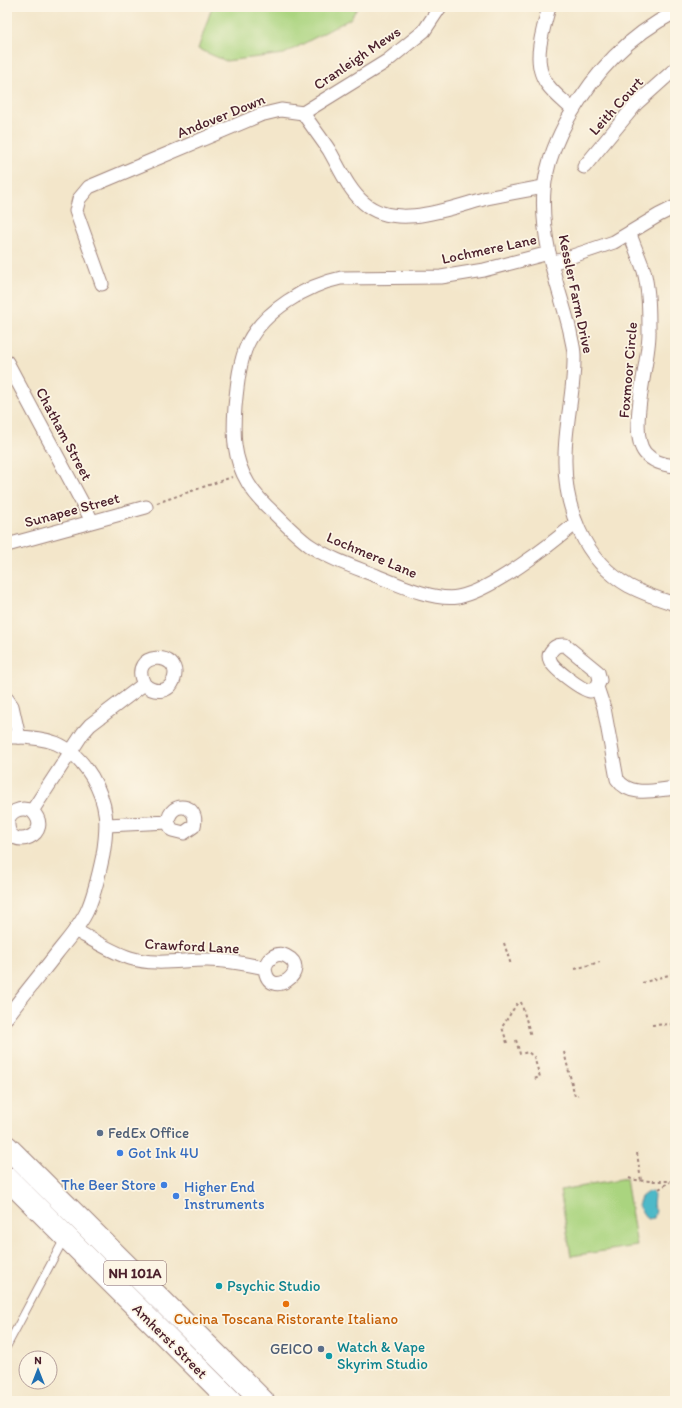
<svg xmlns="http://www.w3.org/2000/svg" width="682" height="1408" font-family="Itim,sans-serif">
<rect width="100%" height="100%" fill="#fcf5e5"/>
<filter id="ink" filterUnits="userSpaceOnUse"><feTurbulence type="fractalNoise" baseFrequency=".025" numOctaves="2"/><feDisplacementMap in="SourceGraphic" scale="8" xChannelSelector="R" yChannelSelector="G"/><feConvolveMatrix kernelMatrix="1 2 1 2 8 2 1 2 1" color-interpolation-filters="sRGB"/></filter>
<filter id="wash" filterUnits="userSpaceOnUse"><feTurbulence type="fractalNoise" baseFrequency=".012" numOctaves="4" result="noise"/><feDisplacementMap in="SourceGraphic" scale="16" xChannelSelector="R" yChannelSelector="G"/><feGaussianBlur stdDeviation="0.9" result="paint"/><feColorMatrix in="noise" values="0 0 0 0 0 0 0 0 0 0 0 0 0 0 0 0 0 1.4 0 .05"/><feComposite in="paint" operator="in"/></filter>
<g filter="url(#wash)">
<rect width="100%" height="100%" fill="#f3e6ca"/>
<!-- green -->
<g fill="#aad47f" stroke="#7a7a55">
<path d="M212 7H358L350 19 284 54 226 61 198 49Z"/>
<path d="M626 1179 637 1246 571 1256 560 1190Z"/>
</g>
<!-- water -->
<path fill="#4db9c8" stroke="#4c6c7a" d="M649 1191 653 1192C656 1197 650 1206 656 1210L654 1218 647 1219 638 1206 641 1197Z"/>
</g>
<g filter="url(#ink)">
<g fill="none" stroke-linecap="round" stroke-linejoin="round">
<defs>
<path id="lane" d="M7 1346 64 1239"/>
<g id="street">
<path d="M549 7C543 31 531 62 547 84 554 94 565 102 573 110"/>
<path d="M675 12C627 37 596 71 569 117 559 135 550 155 546 176 541 200 544 228 549 253 554 279 564 305 570 331 571 339 574 347 574 355 575 389 565 423 565 457 564 507 583 560 629 586 644 594 659 599 675 604"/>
<path d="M303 113 387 61 424 31 440 7"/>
<path d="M584 167 636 104 675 69"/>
<path d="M630 234C634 246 640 259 644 271 649 291 649 312 649 332 650 360 627 431 645 453 653 462 664 465 675 466"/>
<path d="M549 253 484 270 441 277 341 278C307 285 264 311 248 343 239 362 237 387 235 407 233 434 233 458 248 483 255 495 265 505 275 514 286 525 297 536 309 545 330 559 354 567 377 576 399 585 434 601 458 597 491 591 550 545 576 523"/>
<path d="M552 263 614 242 659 215 675 207"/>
<path d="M102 284 76 211 79 199 89 187 260 115 281 110 303 113C311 125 321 138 329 150 340 169 348 189 364 203 396 231 453 207 487 198 506 194 525 190 544 187"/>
<path d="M7 362 92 521"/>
<path d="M7 545 146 507"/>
<path d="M597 687 590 691C582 690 552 668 550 660 548 656 550 652 553 649 556 645 560 645 565 645L598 672 600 680 597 687 604 708 617 779C630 798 655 790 675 788"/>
<path d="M7 699 12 706 19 737"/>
<path d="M7 737C46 736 70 741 92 777 108 805 108 824 103 855 99 874 95 893 87 911 80 926 68 939 57 953 41 974 23 995 7 1017"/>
<path d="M32 811C56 834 9 853 8 825 7 811 21 806 32 811L83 733 90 725 144 684C153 693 169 694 174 679 183 650 127 651 144 684"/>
<path d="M107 825 168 822C170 799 200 804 194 826L184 833 172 830 168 822"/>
<path d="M75 930C93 940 111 952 130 958 156 966 181 960 207 960 227 960 246 964 265 968 268 1003 314 970 286 956 276 951 267 959 265 968"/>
</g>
<g id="highway">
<path d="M7 1147 263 1401"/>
<path d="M7 1178 231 1401"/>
</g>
</defs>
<!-- lane casing -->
<use href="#lane" stroke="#9e827a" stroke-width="9"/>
<!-- street casing -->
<use href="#street" stroke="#9e827a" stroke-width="15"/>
<!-- highway casing -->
<use href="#highway" stroke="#9e827a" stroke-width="24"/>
<!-- path -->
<g stroke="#9e827a" stroke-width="2" stroke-dasharray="3 3" stroke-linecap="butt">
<path d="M157 503 232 477"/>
<path d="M504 943 511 965"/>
<path d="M575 969 600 962"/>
<path d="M642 983 675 973"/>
<path d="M521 1002 531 1036"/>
<path d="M652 1025 675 1024"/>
<path d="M516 1040 520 1054 528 1052 534 1057 540 1077 534 1079"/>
<path d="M507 1043 502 1027 518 1002"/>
<path d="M564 1052 575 1096 578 1095"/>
<path d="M673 1152 675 1158"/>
<path d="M637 1153 641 1181"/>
<path d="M629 1178C637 1182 663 1181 675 1181"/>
<path d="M659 1189 670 1182"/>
</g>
<!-- lane -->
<use href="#lane" stroke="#fff" stroke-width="7"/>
<!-- street -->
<use href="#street" stroke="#fff" stroke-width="13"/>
<!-- highway -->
<use href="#highway" stroke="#fff" stroke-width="22"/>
</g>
</g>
<!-- markers -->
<g fill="#5c6f8a" stroke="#fcf5e5" stroke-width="1.5">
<circle cx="100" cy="1133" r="4"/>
<circle cx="321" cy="1349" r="4"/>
</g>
<g fill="#3f7fe0" stroke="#fcf5e5" stroke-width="1.5">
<circle cx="120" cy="1153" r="4"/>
<circle cx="164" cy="1185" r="4"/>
<circle cx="176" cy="1196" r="4"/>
</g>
<g fill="#0f9aa8" stroke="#fcf5e5" stroke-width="1.5">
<circle cx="219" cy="1286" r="4"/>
<circle cx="329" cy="1356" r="4"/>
</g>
<circle fill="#e8710a" stroke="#fcf5e5" stroke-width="1.5" cx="286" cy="1304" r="4"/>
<g text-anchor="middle" stroke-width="3.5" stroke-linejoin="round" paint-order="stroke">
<!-- shield labels -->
<rect fill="#fcf5e5" stroke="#7f5f63" stroke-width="1" x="104" y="1261" width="62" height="24" rx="3"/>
<g font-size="14" font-weight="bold" fill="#4a1f2b">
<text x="135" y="1278">NH 101A</text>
</g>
<!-- street labels -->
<g font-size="15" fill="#4a1f2b" stroke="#fcf5e5">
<text transform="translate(357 58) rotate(-34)" y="5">Cranleigh Mews</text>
<text transform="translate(616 106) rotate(-48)" y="5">Leith Court</text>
<text transform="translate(221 116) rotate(-22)" y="5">Andover Down</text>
<text transform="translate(489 249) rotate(-12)" y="5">Lochmere Lane</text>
<text transform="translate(576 294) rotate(78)" y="5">Kessler Farm Drive</text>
<text transform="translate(628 370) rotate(-85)" y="5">Foxmoor Circle</text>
<text transform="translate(64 434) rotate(62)" y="5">Chatham Street</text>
<text transform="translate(72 510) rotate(-15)" y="5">Sunapee Street</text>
<text transform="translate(372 555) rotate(23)" y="5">Lochmere Lane</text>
<text transform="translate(192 946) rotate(3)" y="5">Crawford Lane</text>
<text transform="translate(170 1341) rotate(45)" y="5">Amherst Street</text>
</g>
<!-- service labels -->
<g font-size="15" fill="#4e5e75" stroke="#fcf5e5" text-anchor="start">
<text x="108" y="1138">FedEx Office</text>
<text x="313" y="1354" text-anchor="end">GEICO</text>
</g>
<!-- shop labels -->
<g font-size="15" fill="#366cbe" stroke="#fcf5e5" text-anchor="start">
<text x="128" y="1158">Got Ink 4U</text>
<text x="156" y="1190" text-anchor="end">The Beer Store</text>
<text x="184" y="1192">Higher End<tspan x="184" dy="17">Instruments</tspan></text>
</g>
<!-- culture labels -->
<g font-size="15" fill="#0d838f" stroke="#fcf5e5" text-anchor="start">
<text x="227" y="1291">Psychic Studio</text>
<text x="337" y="1352">Watch &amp; Vape<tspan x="337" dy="17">Skyrim Studio</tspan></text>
</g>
<!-- food labels -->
<g font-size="15" fill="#c56008" stroke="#fcf5e5">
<text x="286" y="1324">Cucina Toscana Ristorante Italiano</text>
</g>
</g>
<!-- margin -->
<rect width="682" height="1408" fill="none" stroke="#fcf5e5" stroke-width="24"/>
<!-- north arrow -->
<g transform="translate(38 1370)"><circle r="19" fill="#fcf5e5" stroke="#b59f9b"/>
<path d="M0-3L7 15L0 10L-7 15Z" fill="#1f6fb2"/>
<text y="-6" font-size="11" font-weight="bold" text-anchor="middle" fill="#4a1f2b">N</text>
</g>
</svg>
